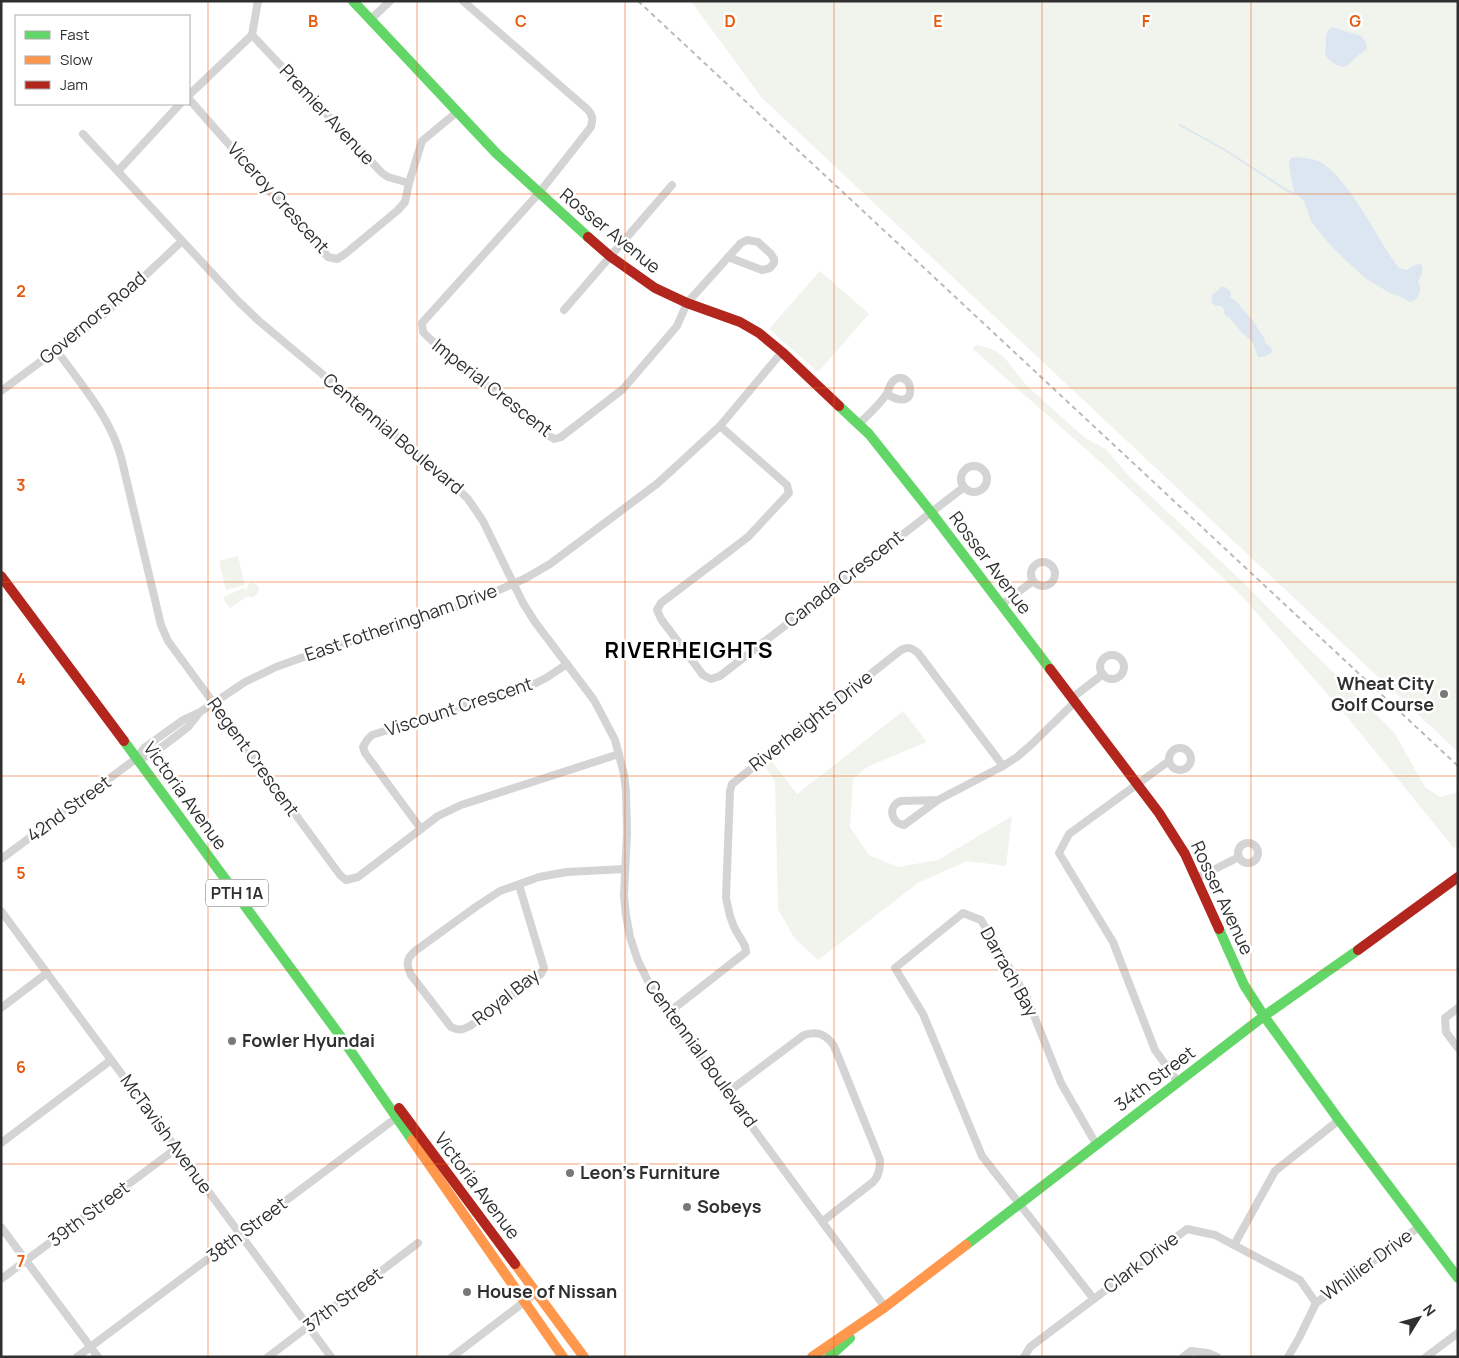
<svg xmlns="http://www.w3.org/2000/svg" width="1459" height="1358" font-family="Manrope,sans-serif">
<rect width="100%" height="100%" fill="#fff"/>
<!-- green -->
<g fill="#f0f4ed">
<path d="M691 1H1458V752L761 97Z"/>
<path d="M820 271 869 314 818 372 769 329Z"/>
<path d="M978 345 994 350 1004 357 1026 385 1085 438 1106 449 1129 476 1245 584 1282 622 1394 732 1425 787 1440 797 1458 792V844L1454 848 1348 718 1241 595 1107 468 973 349 974 347Z"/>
<path d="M238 556 245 585 226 590 219 561Z"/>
<path d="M249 583H253L258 586 259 590 256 595 252 598 248 596 230 608 223 599 224 597 243 588 246 590Z"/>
<path d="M903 711 927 742 867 767 853 779 850 827 869 855 898 867 938 860 1012 816 1006 866 967 861 918 883 818 960 795 939 778 909 775 781 761 761 768 756 797 794Z"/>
</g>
<!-- water -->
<g fill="#dbe6f0">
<path d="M1332 27 1361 36C1365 40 1368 45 1366 50L1356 57 1348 65 1343 67C1337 65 1328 61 1326 55 1324 51 1325 50 1326 46 1326 38 1324 33 1332 27Z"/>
<path d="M1295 157C1303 158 1311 158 1318 161 1350 177 1376 239 1399 268L1407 270C1412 267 1425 257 1422 272 1421 278 1421 274 1419 280 1417 286 1419 282 1420 287 1421 291 1418 295 1417 299L1410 302 1399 296 1390 293 1365 278 1335 250 1327 241 1311 221 1304 201 1294 192 1290 172 1289 162 1291 158Z"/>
<path d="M1221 287H1225L1231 292 1230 298 1235 300 1253 321 1264 338 1265 342 1273 350C1270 356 1264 356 1258 357L1252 341 1242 333 1229 317 1225 315 1223 307 1214 305 1212 302V295Z"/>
</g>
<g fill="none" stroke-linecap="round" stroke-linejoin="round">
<!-- stream -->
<path stroke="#dbe6f0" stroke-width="2" d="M1180 125 1225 150 1288 191 1296 194"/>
<!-- street -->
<g stroke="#d4d4d4" stroke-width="8">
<path d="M463 1 587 109C593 115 593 119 591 127L539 193 422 323 423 332 430 339 548 435 554 439 561 437 623 389 677 326 687 303 741 243 747 240 758 242 771 254 774 259V263L770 268 762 270 728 257"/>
<path d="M370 20 390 1"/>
<path d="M252 35 382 173 388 177 409 183"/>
<path d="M189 95 252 35 258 1"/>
<path d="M189 99 328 257 337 259 345 254 398 210 405 202 409 183 422 141 457 112"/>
<path d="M83 134 238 301 259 321 451 482 468 499 483 521 523 603 535 622 594 700 615 740 624 774 626 791 627 833 624 896 626 915 630 937 638 961 651 987 668 1013 885 1307"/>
<path d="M118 171 180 104"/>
<path d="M564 310 672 185"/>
<path d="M57 351C81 384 110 417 121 457L161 625 168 641 340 875 346 880 358 877 438 816 461 805 619 754"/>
<path d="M1 391 101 317 182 241"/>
<path d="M859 424C868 415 878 406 886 395 889 391 889 385 893 381 912 365 922 416 887 394"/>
<path d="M720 426 787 485 789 493 748 537 661 603 657 610 661 619 703 675 711 679 720 676 964 487"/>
<circle cx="974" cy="479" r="13"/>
<circle cx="1043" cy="574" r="12"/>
<path d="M1001 605 1033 581"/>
<circle cx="1112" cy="667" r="12"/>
<path d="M1072 698 1103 674"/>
<circle cx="1180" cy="759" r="11"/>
<path d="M137 758 150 756 188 727 199 713"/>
<path d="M1169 761 1069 834 1059 853 1113 942 1155 1050 1178 1082"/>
<path d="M938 800 901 801C887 806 891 823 904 825L938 800 1003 766 1017 757 1032 744 1075 702"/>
<path d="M421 829 365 753 363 747 367 740 372 735 536 683 546 678 567 664"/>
<circle cx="1248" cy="853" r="10"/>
<path d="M1 859 137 758 144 748 183 720 200 712 245 682 276 667 312 654 470 603 526 578 550 564 658 483 720 426 782 352"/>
<path d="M1197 878 1239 857"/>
<path d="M519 885 544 968 541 974 470 1026C462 1030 459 1031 451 1027L411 975C406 964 406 959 415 951L477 906 500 891 539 877 567 872 625 869"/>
<path d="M1 911 331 1357"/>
<path d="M1 1008 47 973"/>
<path d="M1458 1008 1445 1018 1446 1032 1458 1048"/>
<path d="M668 1013 746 952 745 946 734 927 730 916 726 898 730 791 732 784 901 650C908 646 912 648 918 653L1003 766"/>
<path d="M728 1092 804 1035C818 1031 826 1034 834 1046L880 1160C880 1169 879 1176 873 1182L823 1221"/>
<path d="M1 1143 111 1060"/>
<path d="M1 1227 98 1357"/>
<path d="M1234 1245 1275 1171 1339 1120"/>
<path d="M1 1279 177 1148"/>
<path d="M1093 1298 982 1156 923 1014 895 968 963 913 981 920 1027 998 1061 1083 1096 1144"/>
<path d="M77 1357 400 1115"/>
<path d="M268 1357 418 1243"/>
<path d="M452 1357 536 1293"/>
<path d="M1024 1357 1030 1347 1187 1229 1215 1235 1300 1280 1316 1303"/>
<path d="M1183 1357 1191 1351 1208 1353 1217 1357"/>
<path d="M1288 1357 1299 1338 1316 1303 1419 1227"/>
<path d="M1426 1357 1458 1333"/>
</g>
<!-- fast -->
<g stroke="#63d668" stroke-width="10">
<path d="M353 1 497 154 588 237"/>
<path d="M839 406 869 434 931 512 1050 669"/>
<path d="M124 741 341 1037 412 1140"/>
<path d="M1219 929 1244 985 1264 1016 1339 1120 1458 1278"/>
<path d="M966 1245 1264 1016 1358 950"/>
<path d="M829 1357 850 1338"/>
</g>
<!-- slow -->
<g stroke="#ff974d" stroke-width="10">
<path d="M412 1140 563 1357"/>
<path d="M515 1264 584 1357"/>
<path d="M812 1357 885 1307 966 1245"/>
</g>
<!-- jam -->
<g stroke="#b3261e" stroke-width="10">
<path d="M588 237 611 257 655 288 687 303 740 322 759 333 782 352 839 406"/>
<path d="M1 576 124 741"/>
<path d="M1050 669 1159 813 1185 854 1219 929"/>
<path d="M1358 950 1458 877"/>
<path d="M399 1108 515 1264"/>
</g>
<!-- rail -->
<path stroke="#bbb" stroke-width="2" stroke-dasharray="5 4" stroke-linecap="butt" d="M638 1 1458 766"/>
</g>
<!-- grid -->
<path fill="none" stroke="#e8590c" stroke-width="1" stroke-opacity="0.55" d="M208 1V1357M417 1V1357M625 1V1357M834 1V1357M1042 1V1357M1251 1V1357M1 194H1458M1 388H1458M1 582H1458M1 776H1458M1 970H1458M1 1164H1458"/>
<!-- markers -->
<g fill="#787878" stroke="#fff" stroke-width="2">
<circle cx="1444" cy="694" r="5"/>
<circle cx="232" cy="1041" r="5"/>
<circle cx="570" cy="1173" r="5"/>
<circle cx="687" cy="1207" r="5"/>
<circle cx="467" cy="1292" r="5"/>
</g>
<g text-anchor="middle" stroke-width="5" stroke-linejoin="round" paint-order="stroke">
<!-- shield labels -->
<rect fill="#fff" stroke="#6d6d6d" stroke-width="1" x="206" y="879.5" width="62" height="27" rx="4"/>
<g font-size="16" font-weight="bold" fill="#2f2f2f">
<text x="237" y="899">PTH 1A</text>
</g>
<!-- street labels -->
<g font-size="18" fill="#2f2f2f" stroke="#fff">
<text transform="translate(327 115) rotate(47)" y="6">Premier Avenue</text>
<text transform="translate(278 198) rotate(48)" y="6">Viceroy Crescent</text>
<text transform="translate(610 231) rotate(39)" y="6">Rosser Avenue</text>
<text transform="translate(93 318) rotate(-40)" y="6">Governors Road</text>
<text transform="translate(492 388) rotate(38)" y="6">Imperial Crescent</text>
<text transform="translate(393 434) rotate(40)" y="6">Centennial Boulevard</text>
<text transform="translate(990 563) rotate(53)" y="6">Rosser Avenue</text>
<text transform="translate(844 579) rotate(-38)" y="6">Canada Crescent</text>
<text transform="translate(401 623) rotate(-19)" y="6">East Fotheringham Drive</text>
<text transform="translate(459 707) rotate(-18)" y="6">Viscount Crescent</text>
<text transform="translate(811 721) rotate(-38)" y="6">Riverheights Drive</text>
<text transform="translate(253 757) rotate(54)" y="6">Regent Crescent</text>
<text transform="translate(185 796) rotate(54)" y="6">Victoria Avenue</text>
<text transform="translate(69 809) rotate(-36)" y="6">42nd Street</text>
<text transform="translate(1222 898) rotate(65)" y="6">Rosser Avenue</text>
<text transform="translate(1009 972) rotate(61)" y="6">Darrach Bay</text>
<text transform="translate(506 997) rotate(-38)" y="6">Royal Bay</text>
<text transform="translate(701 1054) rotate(54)" y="6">Centennial Boulevard</text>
<text transform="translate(1155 1079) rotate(-37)" y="6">34th Street</text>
<text transform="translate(166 1134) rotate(54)" y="6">McTavish Avenue</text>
<text transform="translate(477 1186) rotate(53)" y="6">Victoria Avenue</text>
<text transform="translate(89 1214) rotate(-37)" y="6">39th Street</text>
<text transform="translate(247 1230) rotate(-37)" y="6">38th Street</text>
<text transform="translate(1141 1263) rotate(-37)" y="6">Clark Drive</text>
<text transform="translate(1367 1265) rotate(-36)" y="6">Whillier Drive</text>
<text transform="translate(343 1300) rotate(-37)" y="6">37th Street</text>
</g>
<!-- poi labels -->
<g font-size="18" font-weight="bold" fill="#2f2f2f" stroke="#fff" text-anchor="start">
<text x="1434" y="690" text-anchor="end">Wheat City<tspan x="1434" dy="21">Golf Course</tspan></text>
<text x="242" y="1047">Fowler Hyundai</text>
<text x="580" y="1179">Leon's Furniture</text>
<text x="697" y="1213">Sobeys</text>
<text x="477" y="1298">House of Nissan</text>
</g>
<!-- district labels -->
<g font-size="22" font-weight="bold" letter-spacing="1" fill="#000" stroke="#fff">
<text x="689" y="658">RIVERHEIGHTS</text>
</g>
</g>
<g font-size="16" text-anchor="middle" font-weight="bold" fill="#e8590c" stroke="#fff" stroke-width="5" stroke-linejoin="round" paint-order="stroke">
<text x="313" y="27">B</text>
<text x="521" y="27">C</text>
<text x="730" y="27">D</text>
<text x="938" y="27">E</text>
<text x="1146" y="27">F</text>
<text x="1355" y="27">G</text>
<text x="21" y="297">2</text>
<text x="21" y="491">3</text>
<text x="21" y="685">4</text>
<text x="21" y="879">5</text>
<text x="21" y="1073">6</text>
<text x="21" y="1267">7</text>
</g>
<!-- border -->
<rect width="1459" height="1358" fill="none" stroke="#2f2f2f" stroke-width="5"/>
<!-- legend -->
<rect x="15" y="15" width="175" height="90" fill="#ffffff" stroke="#acacac"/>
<rect x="25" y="31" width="25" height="8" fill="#63d668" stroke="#acacac"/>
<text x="60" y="40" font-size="15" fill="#2f2f2f">Fast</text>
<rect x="25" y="56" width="25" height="8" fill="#ff974d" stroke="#acacac"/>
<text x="60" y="65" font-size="15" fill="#2f2f2f">Slow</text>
<rect x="25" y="81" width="25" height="8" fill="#b3261e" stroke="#acacac"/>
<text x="60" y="90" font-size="15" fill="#2f2f2f">Jam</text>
<!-- north arrow -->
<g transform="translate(1419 1318) rotate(53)" stroke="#ffffff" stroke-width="4" paint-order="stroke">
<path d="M0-4L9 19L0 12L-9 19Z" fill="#2f2f2f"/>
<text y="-8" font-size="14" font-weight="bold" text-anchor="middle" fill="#2f2f2f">N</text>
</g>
</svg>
